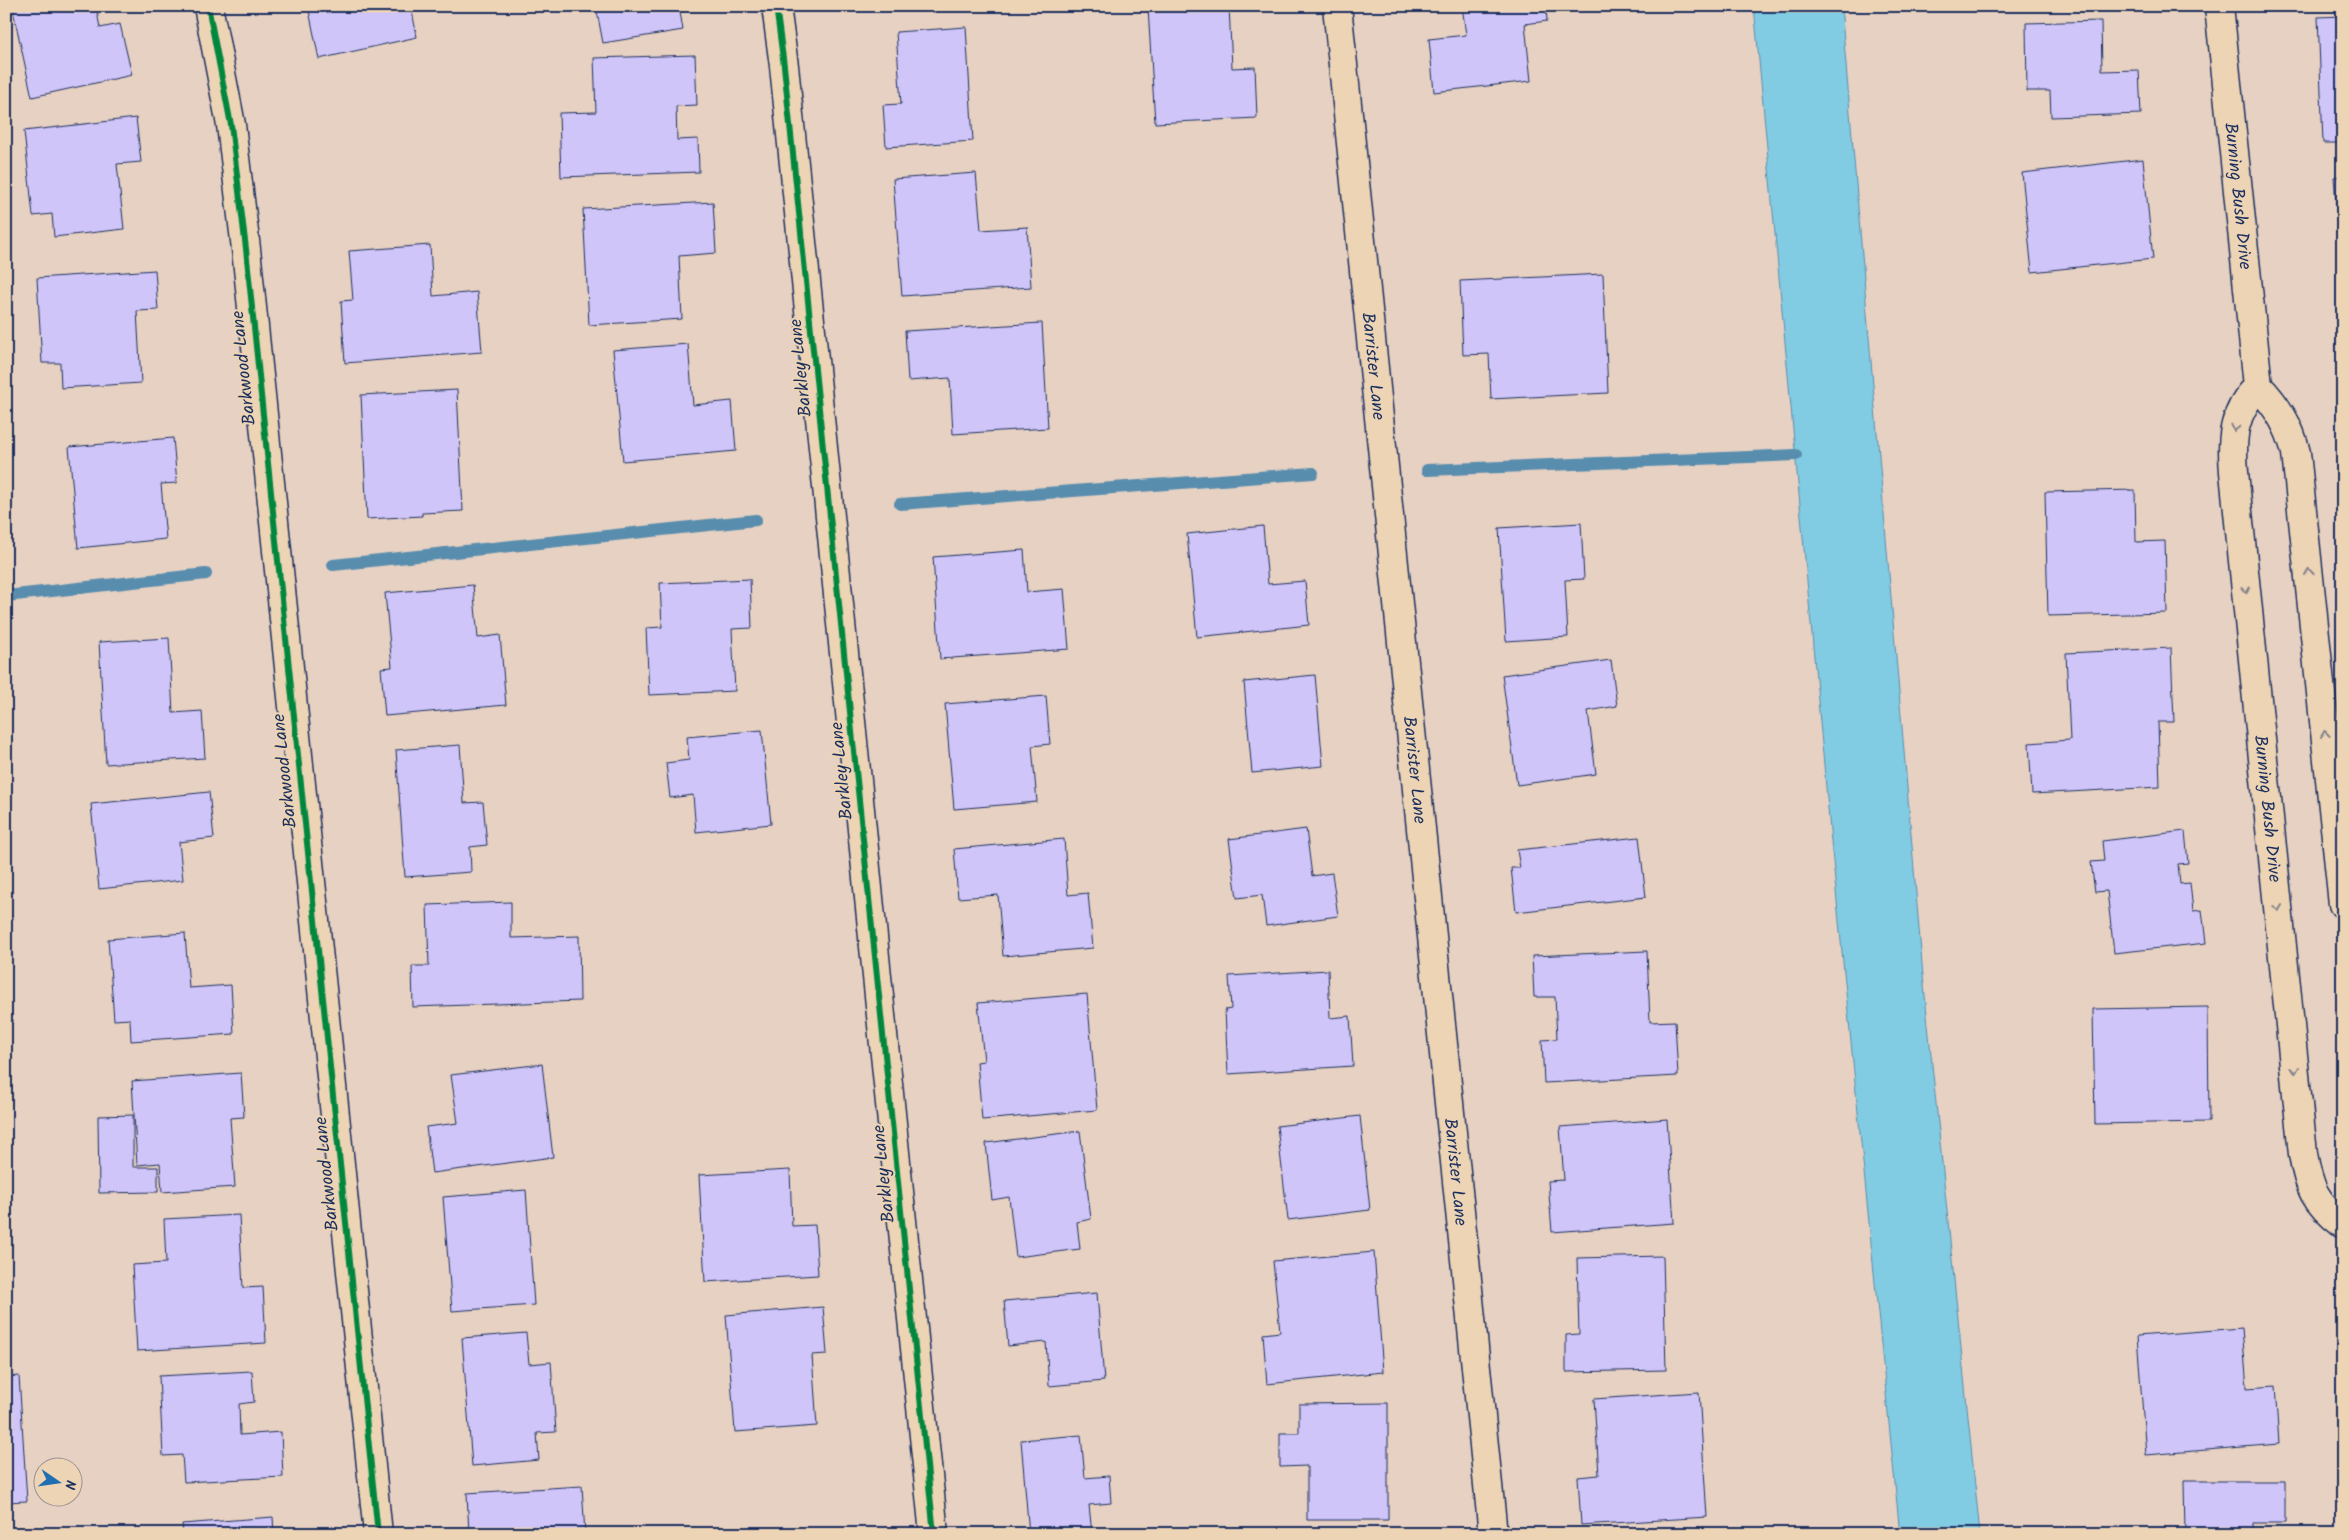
<svg xmlns="http://www.w3.org/2000/svg" width="2349" height="1540" font-family="Kalam,sans-serif">
<rect width="100%" height="100%" fill="#e7d1c2"/>
<filter id="ink" filterUnits="userSpaceOnUse"><feTurbulence type="fractalNoise" baseFrequency=".02" numOctaves="2"/><feDisplacementMap in="SourceGraphic" scale="10" xChannelSelector="R" yChannelSelector="G"/><feConvolveMatrix kernelMatrix="1 2 1 2 8 2 1 2 1" color-interpolation-filters="sRGB"/></filter>
<g filter="url(#ink)">
<!-- water -->
<path fill="#82cce3" stroke="#598dae" d="M1754 6H1841L1923 976 1980 1534H1900L1831 841Z"/>
<g fill="none" stroke-linecap="round" stroke-linejoin="round">
<!-- stream -->
<g stroke="#598dae" stroke-width="12">
<path d="M1427 470 1796 455"/>
<path d="M900 504 1313 473"/>
<path d="M333 565 756 520"/>
<path d="M6 596 206 574"/>
</g>
</g>
<!-- building -->
<g fill="#d0c5f8" stroke="#1b2f5e">
<path d="M12 6H96L100 28 120 24 132 75 32 97Z"/>
<path d="M308 6H411L417 37 319 59Z"/>
<path d="M596 6H679L683 30 603 43Z"/>
<path d="M1179 6H1229L1232 68 1255 67 1257 118 1155 123 1148 8Z"/>
<path d="M1462 6H1546L1547 21 1525 24 1531 81 1434 92 1429 39 1466 35Z"/>
<path d="M2343 16V143H2323L2318 17Z"/>
<path d="M2101 21 2102 71 2139 70 2141 114 2051 117 2050 91H2027L2026 23Z"/>
<path d="M966 27 973 141 886 147 883 105 901 104 896 32Z"/>
<path d="M695 55 697 105 676 106 677 140 698 139 699 172 561 177 559 113 596 112 594 58Z"/>
<path d="M136 118 141 162 117 164 124 229 54 237 52 214 33 216 24 131Z"/>
<path d="M2143 159 2153 259 2032 272 2022 173Z"/>
<path d="M976 173 981 230 1027 227 1031 287 902 296 893 179Z"/>
<path d="M2343 176V241L2339 242 2334 177Z"/>
<path d="M713 202 716 253 679 256 682 319 589 325 583 209Z"/>
<path d="M430 245 433 296 477 292 482 352 345 363 341 301 353 300 349 251Z"/>
<path d="M155 270 158 310 137 311 141 383 61 388 60 363H42L37 278Z"/>
<path d="M1603 274 1608 393 1491 399 1489 354 1463 355 1460 281Z"/>
<path d="M1042 323 1048 428 953 434 950 378 908 381 905 331Z"/>
<path d="M688 344 693 405 732 401 736 451 623 461 613 350Z"/>
<path d="M457 390 463 511 422 513V516L367 519 361 395Z"/>
<path d="M173 438 177 483 161 484 166 539 78 548 69 447Z"/>
<path d="M2135 490 2136 542 2165 541 2167 613 2048 616 2045 492Z"/>
<path d="M1581 523 1584 579 1565 580 1568 637 1506 641 1499 528Z"/>
<path d="M1263 526 1268 584 1305 581 1309 625 1197 637 1187 534Z"/>
<path d="M1024 550 1027 592 1064 589 1069 649 940 659 933 557Z"/>
<path d="M750 579 752 628 732 629 735 691 649 695 646 628 662 627 660 583Z"/>
<path d="M473 585 478 638 500 635 506 705 385 716 381 668 392 667 385 593Z"/>
<path d="M169 638 173 713 202 711 205 758 106 764 99 642Z"/>
<path d="M2171 648 2174 722H2158L2160 787 2032 794 2029 743 2070 740 2066 653Z"/>
<path d="M1611 660 1617 706 1588 711 1596 774 1517 785 1502 675Z"/>
<path d="M1315 675 1323 766 1252 773 1244 682Z"/>
<path d="M1046 696 1050 744 1032 746 1037 802 954 809 945 704Z"/>
<path d="M762 730 771 824 696 832 693 795 670 798 666 763 689 760 687 737Z"/>
<path d="M460 745 464 803 483 802 487 845 470 847 471 872 405 877 396 750Z"/>
<path d="M209 792 214 838 179 842 183 880 99 889 91 804Z"/>
<path d="M1306 829 1312 876 1332 873 1338 916 1266 926 1262 895 1237 898 1229 839Z"/>
<path d="M2185 831 2188 863 2178 864 2180 884 2190 883 2193 911 2202 910 2206 943 2114 953 2107 891 2095 892 2091 862 2104 861 2102 841Z"/>
<path d="M1639 837 1646 897 1516 912 1511 868H1520L1517 850Z"/>
<path d="M1064 839 1068 895 1088 893 1093 948 1003 956 998 895 958 898 954 849Z"/>
<path d="M511 902V938L579 936 580 1001 413 1007 412 966H429L427 905Z"/>
<path d="M185 933 189 988 231 985 234 1034 131 1041 130 1019 114 1020 108 939Z"/>
<path d="M1647 951 1650 1022 1675 1021 1678 1076 1544 1083 1542 1040 1557 1039 1555 997H1534L1532 956Z"/>
<path d="M1328 970 1330 1018 1350 1016 1353 1066 1228 1074 1225 1010 1231 1009 1229 976Z"/>
<path d="M1087 994 1097 1110 982 1120 977 1062 984 1061 978 1003Z"/>
<path d="M2208 1007 2209 1122 2095 1124 2093 1009Z"/>
<path d="M542 1064 553 1157 432 1173 426 1127 458 1123 451 1075Z"/>
<path d="M241 1073 244 1117 230 1118 235 1187 162 1192 160 1163 137 1165 132 1081Z"/>
<path d="M133 1115V1167H158V1192L99 1193 98 1116Z"/>
<path d="M1360 1116 1370 1210 1288 1220 1277 1126Z"/>
<path d="M1667 1119 1674 1223 1552 1232 1548 1181 1564 1180 1560 1127Z"/>
<path d="M1080 1131 1091 1219 1077 1222 1080 1249 1016 1257 1009 1197 992 1200 986 1143Z"/>
<path d="M790 1170 792 1226 815 1225 818 1275 705 1282 699 1175Z"/>
<path d="M526 1190 534 1305 452 1311 443 1197Z"/>
<path d="M239 1215 243 1288 263 1287 266 1343 137 1351 132 1265 166 1263 164 1219Z"/>
<path d="M1374 1252 1383 1372 1267 1384 1263 1334 1280 1332 1273 1261Z"/>
<path d="M1663 1256 1666 1370 1566 1372V1335L1579 1334 1577 1258Z"/>
<path d="M1097 1293 1104 1381 1049 1386 1046 1342 1008 1346 1004 1301Z"/>
<path d="M823 1307 827 1354 812 1355 817 1426 735 1432 726 1315Z"/>
<path d="M2242 1328 2247 1388 2275 1386 2279 1444 2146 1455 2137 1336Z"/>
<path d="M526 1333 529 1364 551 1362 556 1432 537 1433 539 1460 472 1466 462 1338Z"/>
<path d="M252 1371 254 1402 239 1404 240 1435 281 1432 283 1477 184 1482 182 1455 163 1456 159 1376Z"/>
<path d="M19 1376 27 1501 6 1502V1377Z"/>
<path d="M1699 1392 1707 1517 1581 1525 1578 1477 1599 1475 1594 1399Z"/>
<path d="M1388 1403V1520H1307V1466L1280 1467V1433H1299V1404Z"/>
<path d="M1081 1435 1085 1478 1109 1476 1111 1503 1089 1505 1092 1534H1029L1021 1440Z"/>
<path d="M2184 1481H2285V1523H2253V1534H2185Z"/>
<path d="M582 1486 585 1534H469L467 1493Z"/>
<path d="M273 1517 274 1534H183L182 1524Z"/>
</g>
<g fill="none" stroke-linecap="round" stroke-linejoin="round">
<defs>
<g id="minor">
<path d="M208 6 231 125 246 249 378 1534"/>
<path d="M776 6 784 66 934 1534"/>
<path id="s1" d="M1337 6 1493 1534"/>
<path id="s2" d="M2219 6 2258 386C2277 406 2290 426 2296 453L2343 904"/>
<path id="s3" d="M2258 386C2233 413 2231 437 2234 472L2303 1154C2309 1188 2315 1203 2343 1224"/>
</g>
</defs>
<!-- minor casing -->
<use href="#minor" stroke="#1b2f5e" stroke-width="31"/>
<!-- minor -->
<use href="#minor" stroke="#edd4b5" stroke-width="28"/>
<defs>
<g id="cycleway">
<path d="M208 6 231 125 246 249 378 1534"/>
<path d="M776 6 784 66 934 1534"/>
</g>
</defs>
<!-- cycleway casing -->
<use href="#cycleway" stroke="#edd4b5" stroke-width="9"/>
<!-- cycleway -->
<use href="#cycleway" stroke="#00873e" stroke-width="6"/>
</g>
<!-- one-way arrows -->
<defs><path id="oneway-chevron" d="M-2-3.5L2.5 0L-2 3.5" fill="none" stroke-width="1.6" stroke-linecap="round" stroke-linejoin="round" transform="scale(1.25)"/></defs>
<g stroke="#84828a">
<use href="#oneway-chevron" transform="translate(2235 428) rotate(103)"/>
<use href="#oneway-chevron" transform="translate(2309 572) rotate(-96)"/>
<use href="#oneway-chevron" transform="translate(2246 590) rotate(84)"/>
<use href="#oneway-chevron" transform="translate(2325 734) rotate(-96)"/>
<use href="#oneway-chevron" transform="translate(2278 908) rotate(84)"/>
<use href="#oneway-chevron" transform="translate(2295 1070) rotate(84)"/>
</g>
</g>
<g text-anchor="middle" stroke-width="4" stroke-linejoin="round" paint-order="stroke">
<!-- street labels -->
<g font-size="18" fill="#1b2f5e" stroke="#edd4b5">
<text dy="6" stroke="none"><textPath href="#s2" startOffset="191">Burning Bush Drive</textPath></text>
<text dy="6" stroke="none"><textPath href="#s1" startOffset="362">Barrister Lane</textPath></text>
<text transform="translate(243 368) rotate(-96)" y="6">Barkwood Lane</text>
<text transform="translate(800 368) rotate(-96)" y="6">Barkley Lane</text>
<text dy="6" stroke="none"><textPath href="#s1" startOffset="768">Barrister Lane</textPath></text>
<text transform="translate(284 771) rotate(-96)" y="6">Barkwood Lane</text>
<text transform="translate(841 771) rotate(-96)" y="6">Barkley Lane</text>
<text dy="6" stroke="none"><textPath href="#s3" startOffset="431">Burning Bush Drive</textPath></text>
<text dy="6" stroke="none"><textPath href="#s1" startOffset="1172">Barrister Lane</textPath></text>
<text transform="translate(326 1174) rotate(-96)" y="6">Barkwood Lane</text>
<text transform="translate(883 1174) rotate(-96)" y="6">Barkley Lane</text>
</g>
</g>
<!-- margin -->
<rect width="2349" height="1540" fill="none" stroke="#edd4b5" stroke-width="25"/>
<rect x="12" y="12" width="2324" height="1515" fill="none" stroke="#1b2f5e" stroke-width="2" filter="url(#ink)"/>
<!-- north arrow -->
<g transform="translate(58 1482) rotate(103)"><circle r="24" fill="#edd4b5" stroke="#999292"/>
<path d="M0-4L9 19L0 12L-9 19Z" fill="#1f6fb2"/>
<text y="-8" font-size="14" font-weight="bold" text-anchor="middle" fill="#1b2f5e">N</text>
</g>
</svg>
